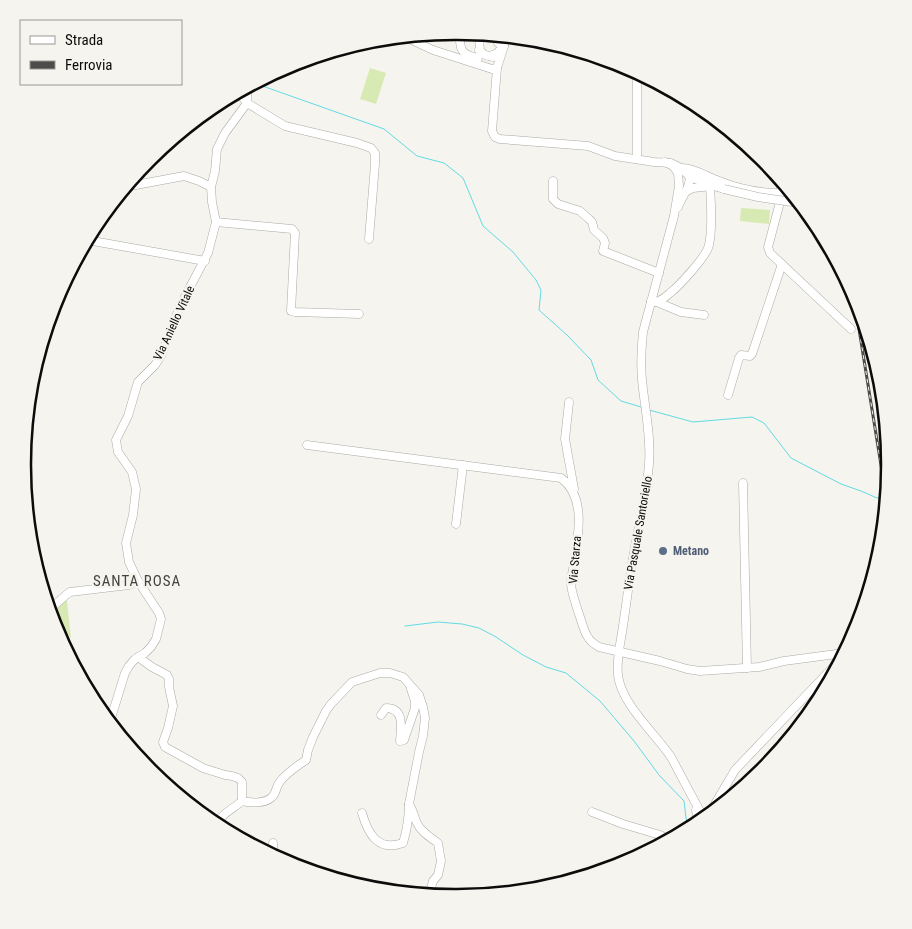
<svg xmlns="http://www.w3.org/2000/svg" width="912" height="929" font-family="'Roboto Condensed',sans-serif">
<rect width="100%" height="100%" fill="#f6f4ee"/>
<!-- green -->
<g fill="#d7eab4">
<path d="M538 39 588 54 586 57 537 42Z"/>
<path d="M370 68 386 73 376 104 360 99Z"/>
<path d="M741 208 770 210 769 224 740 221Z"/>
<path d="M57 595 67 601 71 638 58 625Z"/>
</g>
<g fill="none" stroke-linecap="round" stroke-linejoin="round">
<!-- stream -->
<g stroke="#61dbe3" stroke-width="1">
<path d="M254 83 384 129 417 156 444 163 463 178 483 226 513 252 536 280 541 290 539 310 567 335 591 360 598 380 621 401 641 407"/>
<path d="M649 410 693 422 752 417 764 423 791 458 841 484 861 491 877 498 886 496"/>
<path d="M405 626 438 622 462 624 479 628 496 637 523 655 546 667 566 673 600 701 634 741 659 775 684 801 686 818 689 829"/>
</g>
<defs>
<g id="minor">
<path d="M460 31C460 49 459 54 478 58"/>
<path d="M479 33 480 54"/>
<path d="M497 35 498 43 504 46"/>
<path d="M403 36 433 50 492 69 497 68"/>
<path d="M504 46 497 68 492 131 495 137 500 139 588 146 615 156 654 162 671 163 681 168 690 177 714 186 724 189"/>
<path d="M479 50 485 55 493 57"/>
<path d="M489 56C500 54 504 46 508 36"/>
<path d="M637 72V159"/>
<path d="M247 87V103L285 126 357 143 371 148 375 153V164L369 239"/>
<path d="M665 162 673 166 678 173 679 186 674 216 643 332C641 351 640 369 643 389 646 414 651 439 649 464 647 492 640 519 635 547 630 573 627 599 623 626 621 641 616 659 618 675 621 704 655 733 671 757L703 817"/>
<path d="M682 168C695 168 707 177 719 181 741 190 767 194 791 193"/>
<path d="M553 181V199L558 204 580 211 589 219 592 222 594 230 603 238 605 243 603 251 659 273"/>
<path d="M782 181 779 206 768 247 770 253 851 329"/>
<path d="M125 187 184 176 199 181 211 187"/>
<path d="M687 191 693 188 712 186"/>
<path d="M678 207C683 194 689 191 690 177"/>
<path d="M216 222 292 229 295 233 291 311 295 312 359 314"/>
<path d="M87 240 205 261"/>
<path d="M651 301 657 302C661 300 666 297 670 293 679 286 707 256 709 245 713 227 711 204 710 186"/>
<path d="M657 302 681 312 704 315"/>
<path d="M728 395 739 358 741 355 750 356 752 354 782 264"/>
<path d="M569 402 565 439 574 489"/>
<path d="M307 445 561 478C587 497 578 537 574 564 573 570 571 577 571 583 571 592 578 611 581 620 585 633 587 640 599 647L660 661 687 669 700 671 759 667 784 661 844 653"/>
<path d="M743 483 747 668"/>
<path d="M456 524 463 465"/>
<path d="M49 610 66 595 70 592 129 585 138 581"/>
<path d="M138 657 152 667 167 675 169 679V687L173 706 168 728 163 742 165 747 203 768 225 775 232 776 238 778 242 782V801C251 803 265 804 272 797 276 794 276 787 279 783 285 774 297 766 306 760L308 750 313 737 326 711 331 704 352 682 380 673H390L403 677 419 695 423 707 425 718 423 736 419 752 409 804"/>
<path d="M381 715 386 708C405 708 401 728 400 741L404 740 415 708V701L411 689V687"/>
<path d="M110 723 112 715 125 673 129 666 135 659 145 653 151 647 156 639 161 619 159 613 138 581 129 562 126 543 133 515 136 489 132 472 118 452 116 440 128 416 138 382 155 365 161 356 180 306 208 253 216 222 212 202 211 187 215 171 217 149 225 133 247 103 238 92"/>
<path d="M696 810 698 821 697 825"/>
<path d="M592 812 623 824 660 835 670 840"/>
<path d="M362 813C368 834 378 852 403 843 407 830 409 818 409 804 413 810 414 817 417 823 421 832 430 837 438 843L441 861 438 875 433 881 429 895"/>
<path d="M705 817 709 814 735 770 836 664 845 652"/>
<path d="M215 825C221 814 233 809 242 801"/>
<path d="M268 853 273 849V843"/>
</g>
</defs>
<!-- minor casing -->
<use href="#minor" stroke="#aba9a4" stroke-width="9"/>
<!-- minor -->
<use href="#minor" stroke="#fff" stroke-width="8"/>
<defs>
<path id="rail" d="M853 292 886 496"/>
</defs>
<!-- rail casing -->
<use href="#rail" stroke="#4d4c4a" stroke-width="3"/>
<!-- rail -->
<use href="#rail" stroke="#f6f4ee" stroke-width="1" stroke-dasharray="4" stroke-linecap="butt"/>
<defs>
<path id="minor-bridge" d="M724 189 758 197 799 203"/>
</defs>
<!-- minor-bridge casing -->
<use href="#minor-bridge" stroke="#aba9a4" stroke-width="9" stroke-linecap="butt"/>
<!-- minor-bridge -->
<use href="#minor-bridge" stroke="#fff" stroke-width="8"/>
</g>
<!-- markers -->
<circle fill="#5c6f8a" stroke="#f6f4ee" stroke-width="2" cx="663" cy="551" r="5"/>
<g text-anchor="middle" stroke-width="5" stroke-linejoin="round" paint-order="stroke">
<!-- street labels -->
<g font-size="12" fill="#0d0c0b" stroke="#f6f4ee">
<text transform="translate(174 323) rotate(-65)" y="4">Via Aniello Vitale</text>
<text transform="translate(638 533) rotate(-80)" y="4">Via Pasquale Santoriello</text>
<text transform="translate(575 560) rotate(-85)" y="4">Via Starza</text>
</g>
<!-- service labels -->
<g font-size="12" font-weight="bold" fill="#4e5e75" stroke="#f6f4ee" text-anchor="start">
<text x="673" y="555">Metano</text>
</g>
<!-- quarter labels -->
<g font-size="15" letter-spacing="1" fill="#464440" stroke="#f6f4ee">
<text x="137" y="586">SANTA ROSA</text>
</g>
</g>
<!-- crop -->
<path d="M0 0H912V929H0ZM455 40H457A424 424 0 0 1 881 464V465A424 424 0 0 1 457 889H455A424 424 0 0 1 31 465V464A424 424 0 0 1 455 40Z" fill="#f6f4ee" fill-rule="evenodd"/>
<path fill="none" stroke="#0d0c0b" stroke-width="2.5" d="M455 40H457A424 424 0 0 1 881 464V465A424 424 0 0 1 457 889H455A424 424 0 0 1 31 465V464A424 424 0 0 1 455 40Z"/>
<!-- legend -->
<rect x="20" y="20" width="162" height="65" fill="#f6f4ee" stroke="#999793"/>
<rect x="30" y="36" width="25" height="8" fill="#ffffff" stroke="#999793"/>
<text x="65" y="45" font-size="15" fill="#0d0c0b">Strada</text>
<rect x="30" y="61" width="25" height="8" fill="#4d4c4a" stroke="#999793"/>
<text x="65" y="70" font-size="15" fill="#0d0c0b">Ferrovia</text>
</svg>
